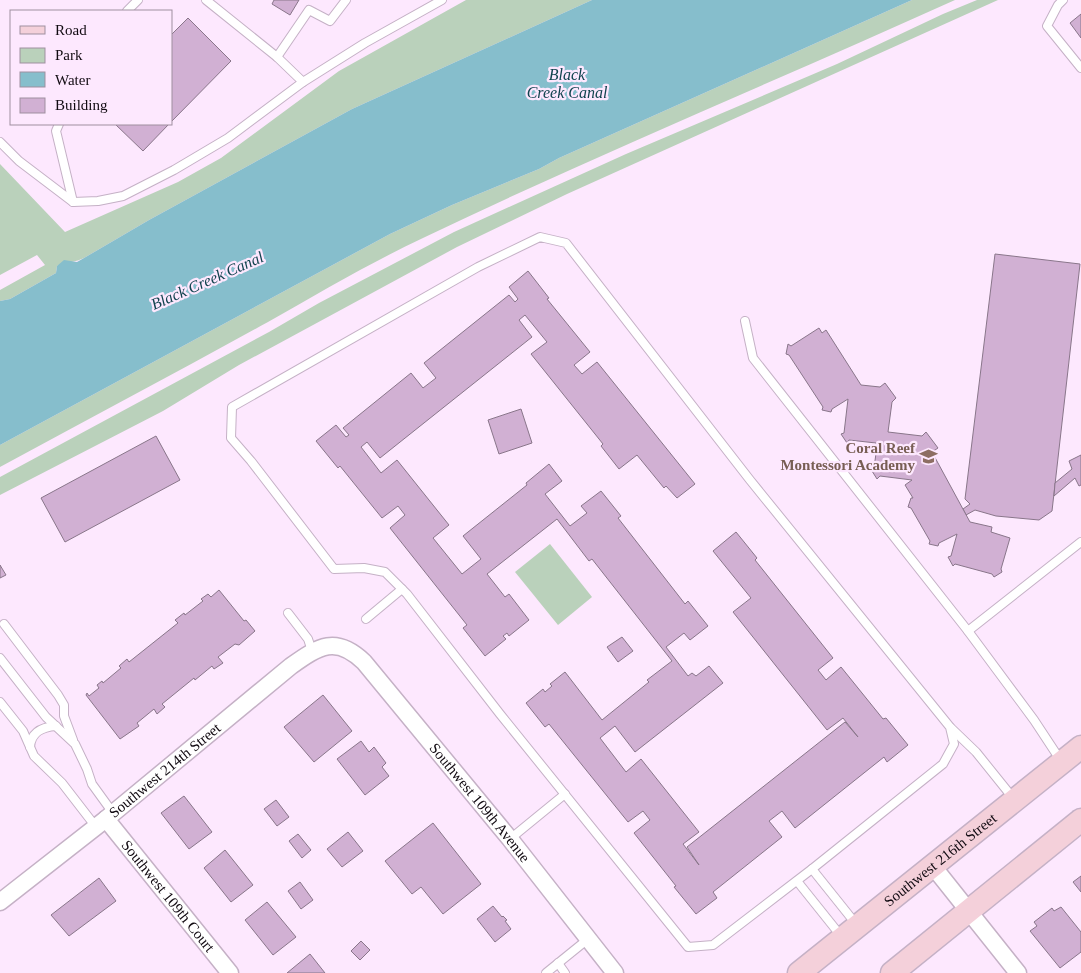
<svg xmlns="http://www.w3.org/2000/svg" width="1081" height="973" font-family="Georgia,serif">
<rect width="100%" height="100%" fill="#fde8fe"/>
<!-- green -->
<g fill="#bad1bb">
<path d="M466 0H592L352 109 149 220 84 258C76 262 67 262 57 266L56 273 10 299 0 301V290L45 265 37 255 0 275V164L65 232 178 182 221 158 339 71Z"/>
<path d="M912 0H955C778 80 598 154 423 238 370 263 319 293 268 322 179 371 89 419 0 467V445L390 234 452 205 539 169 559 158Z"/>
<path d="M977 0H998L567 194 457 247 239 365 163 411 0 495V477L269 332 319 303 454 232 626 154 837 64 943 14Z"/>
<path d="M550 544 592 597 558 625 515 572Z"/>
</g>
<!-- water -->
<path fill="#86becc" d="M592 0H912L559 158 539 169 452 205 390 234 0 445V301L10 299 56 273 57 266 64 260 77 262 84 258 149 220 352 109Z"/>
<!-- building -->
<g fill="#d1b0d3" stroke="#89768a">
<path d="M274 0H299L290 15 272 4Z"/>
<path d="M1081 14V38L1070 23Z"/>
<path d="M188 18 231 61 171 122V35Z"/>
<path d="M115 124H169L143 151Z"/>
<path d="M995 254 1080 264 1052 511 1039 520 996 516 975 510 966 515 963 509 970 504 965 499Z"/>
<path d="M528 271 549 298 547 299 590 352 574 365 582 374 597 362 695 484 677 498 666 486 664 488 637 455 619 469 601 446 603 444 531 354 547 342 525 315 519 320 532 337 380 458 367 442 361 447 381 473 397 460 449 525 433 538 462 574 481 559 463 536 527 485 526 483 549 464 562 481 545 494 570 526 587 513 581 506 601 491 621 516 618 518 685 604 688 601 708 626 690 640 684 633 666 647 688 676 692 673 696 676 709 666 723 683 635 752 615 726 600 738 626 772 641 759 699 832 683 844 699 865 687 847 845 722 858 737 843 718 827 730 733 612 751 598 713 551 736 532 757 558 755 560 833 658 818 670 826 680 841 667 883 719 886 718 908 745 887 762 884 757 795 828 782 811 769 821 782 837 713 892 717 898 696 914 674 887 676 886 634 833 650 820 643 811 628 822 549 724 545 727 526 703 543 689 545 692 552 686 550 684 565 672 602 720 649 682 647 680 672 661 592 559 589 561 557 519 487 574 505 597 509 594 529 620 509 636 507 633 503 636 506 639 485 656 463 628 467 625 390 528 405 515 398 506 382 518 340 466 338 468 316 441 336 425 346 437 349 435 343 428 411 373 423 388 436 378 424 363 509 295 515 302 518 299 509 287Z"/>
<path d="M819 328 822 333 826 330 861 385 880 387 885 383 896 398 892 402 888 432 922 436 926 432 938 448 932 452 970 522 992 527 991 532 1010 538 1001 569 1002 572 994 577 992 574 955 564 953 566 948 557 951 556 957 534 939 543 938 546 929 544 930 541 911 508 908 507 911 498H913L905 485 912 480 880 476 877 479 872 471 874 469 877 445 876 443 849 440 847 443 841 434 844 433 848 399 832 409 831 412 822 410 823 407 789 355 786 354 788 344 791 346Z"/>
<path d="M521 409 532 443 499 454 488 420Z"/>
<path d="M156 436 180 480 65 542 41 498Z"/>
<path d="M1081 455V485L1079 486 1075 478 1054 496 1055 483 1072 469 1069 461Z"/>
<path d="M0 565 6 575 0 578Z"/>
<path d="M219 590 244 621 246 620 255 631 239 645 235 644 218 657 223 663 214 669 212 666 195 680 194 678 162 704 165 707 157 714 154 709 137 723 139 726 120 739 86 695 87 693 89 696 99 688 97 685 102 681 103 683 121 668 119 666 127 659 129 662 178 623 175 620 184 613 185 615 203 601 201 599 208 594 211 597Z"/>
<path d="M622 637 633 651 618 662 607 647Z"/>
<path d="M323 695 352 731 314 762 284 727Z"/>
<path d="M361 741 369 752 374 747 386 763 382 767 389 776 365 795 337 759Z"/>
<path d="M184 796 212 832 189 849 161 813Z"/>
<path d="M276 800 289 817 277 826 264 809Z"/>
<path d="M433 823 481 884 443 914 421 887 412 894 385 861Z"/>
<path d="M348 832 363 851 342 867 327 849Z"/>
<path d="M298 834 311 850 302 858 289 841Z"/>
<path d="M225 850 253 885 231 902 204 868Z"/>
<path d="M1081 876V892L1073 882Z"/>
<path d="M99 878 116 901 69 936 51 915Z"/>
<path d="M300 882 313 900 301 909 288 891Z"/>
<path d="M267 902 296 937 273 955 245 920Z"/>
<path d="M493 906 502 917 503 916 507 920 505 921 511 929 495 942 477 919Z"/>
<path d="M1061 907 1081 932V952L1060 968 1030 931 1037 926 1034 922 1052 908 1054 911Z"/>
<path d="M361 941 370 950 360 960 351 951Z"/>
<path d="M310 954 325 973H287Z"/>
</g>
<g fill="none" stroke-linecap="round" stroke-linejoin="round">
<defs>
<g id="service">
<path d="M206 0 277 57 303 82"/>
<path d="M1063 0 1058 5 1047 26 1081 68"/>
<path d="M127 11 138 0"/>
<path d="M277 57 309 10 330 21 346 0"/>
<path d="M59 124 56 131 73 202"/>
<path d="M0 142 19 161 73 202 98 201 123 196 174 170 228 138 303 82 365 43 442 0"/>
<path d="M540 237 566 243 750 480 950 727 954 744 943 764 812 869 713 945 688 947 500 714 407 594 385 572 364 568 334 569 251 461 231 438 232 407 478 267Z"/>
<path d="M745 321 753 358 968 631 1034 720 1061 761"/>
<path d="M288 613 308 639 312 651"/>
<path d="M366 619 402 589"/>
<path d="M4 624 58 695 64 705V716L73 740"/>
<path d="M968 631 1081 542"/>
<path d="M0 658 46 717 75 744 87 769 92 784 113 813"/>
<path d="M0 702 23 731 34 756 62 783 96 827"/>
<path d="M951 728 976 752 1013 798"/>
<path d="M30 747C31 732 42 727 56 726"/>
<path d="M510 839 565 794"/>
<path d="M812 869 856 924"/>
<path d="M797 881 841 936"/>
<path d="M558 963 565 973"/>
<path d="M546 973 588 939"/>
</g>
<g id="minor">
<path id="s1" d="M106 819 230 973"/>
<path d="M932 865 1018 973"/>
<path id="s2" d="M0 902 106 819 291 666C319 646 336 635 364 662L510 839 615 973"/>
</g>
<g id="secondary">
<path id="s3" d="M799 973 1081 747"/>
<path d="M892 973 1081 820"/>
</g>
</defs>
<!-- service casing -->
<use href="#service" stroke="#c5b1c6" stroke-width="10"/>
<!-- minor casing -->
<use href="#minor" stroke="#c5b1c6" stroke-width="19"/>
<!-- secondary casing -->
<use href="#secondary" stroke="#c5b1c6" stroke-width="25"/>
<!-- service -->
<use href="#service" stroke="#fff" stroke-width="8"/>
<!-- minor -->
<use href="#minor" stroke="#fff" stroke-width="16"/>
<!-- secondary -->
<use href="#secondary" stroke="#f4d0da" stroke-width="22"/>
</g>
<!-- icons -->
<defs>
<symbol id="school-bare" viewBox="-9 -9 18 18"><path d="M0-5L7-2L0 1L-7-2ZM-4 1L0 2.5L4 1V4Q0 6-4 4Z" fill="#8d6e63" stroke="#fde8fe" stroke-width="2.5" paint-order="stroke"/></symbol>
</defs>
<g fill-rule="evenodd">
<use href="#school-bare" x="916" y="444" width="25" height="25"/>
</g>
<g text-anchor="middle" stroke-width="4.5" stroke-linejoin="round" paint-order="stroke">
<!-- education labels -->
<g font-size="15" font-weight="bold" fill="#785e54" stroke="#fde8fe" text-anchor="end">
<text x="915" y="453">Coral Reef<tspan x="915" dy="17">Montessori Academy</tspan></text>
</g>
<!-- street labels -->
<g font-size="15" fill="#110a11" stroke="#fde8fe">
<text dy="5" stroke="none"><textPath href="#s2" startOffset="211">Southwest 214th Street</textPath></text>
<text dy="5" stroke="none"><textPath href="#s2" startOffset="640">Southwest 109th Avenue</textPath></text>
<text dy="5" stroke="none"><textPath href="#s3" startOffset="181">Southwest 216th Street</textPath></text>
<text dy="5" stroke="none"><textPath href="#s1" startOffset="99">Southwest 109th Court</textPath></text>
</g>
<!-- water labels -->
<g font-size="16" font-style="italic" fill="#11434e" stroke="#fde8fe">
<text x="567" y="80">Black<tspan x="567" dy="18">Creek Canal</tspan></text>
<text transform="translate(207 280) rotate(-24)" y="6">Black Creek Canal</text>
</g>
</g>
<!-- legend -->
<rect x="10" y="10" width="162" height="115" fill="#fde8fe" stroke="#9f8f9f"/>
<rect x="20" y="26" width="25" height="8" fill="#f4d0da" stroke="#9f8f9f"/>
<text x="55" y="35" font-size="15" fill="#110a11">Road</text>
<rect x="20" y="48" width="25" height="15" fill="#bad1bb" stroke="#9f8f9f"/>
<text x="55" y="60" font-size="15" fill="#110a11">Park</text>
<rect x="20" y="72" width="25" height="15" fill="#86becc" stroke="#9f8f9f"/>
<text x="55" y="85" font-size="15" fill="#110a11">Water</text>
<rect x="20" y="98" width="25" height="15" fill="#d1b0d3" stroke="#9f8f9f"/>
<text x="55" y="110" font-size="15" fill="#110a11">Building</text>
</svg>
